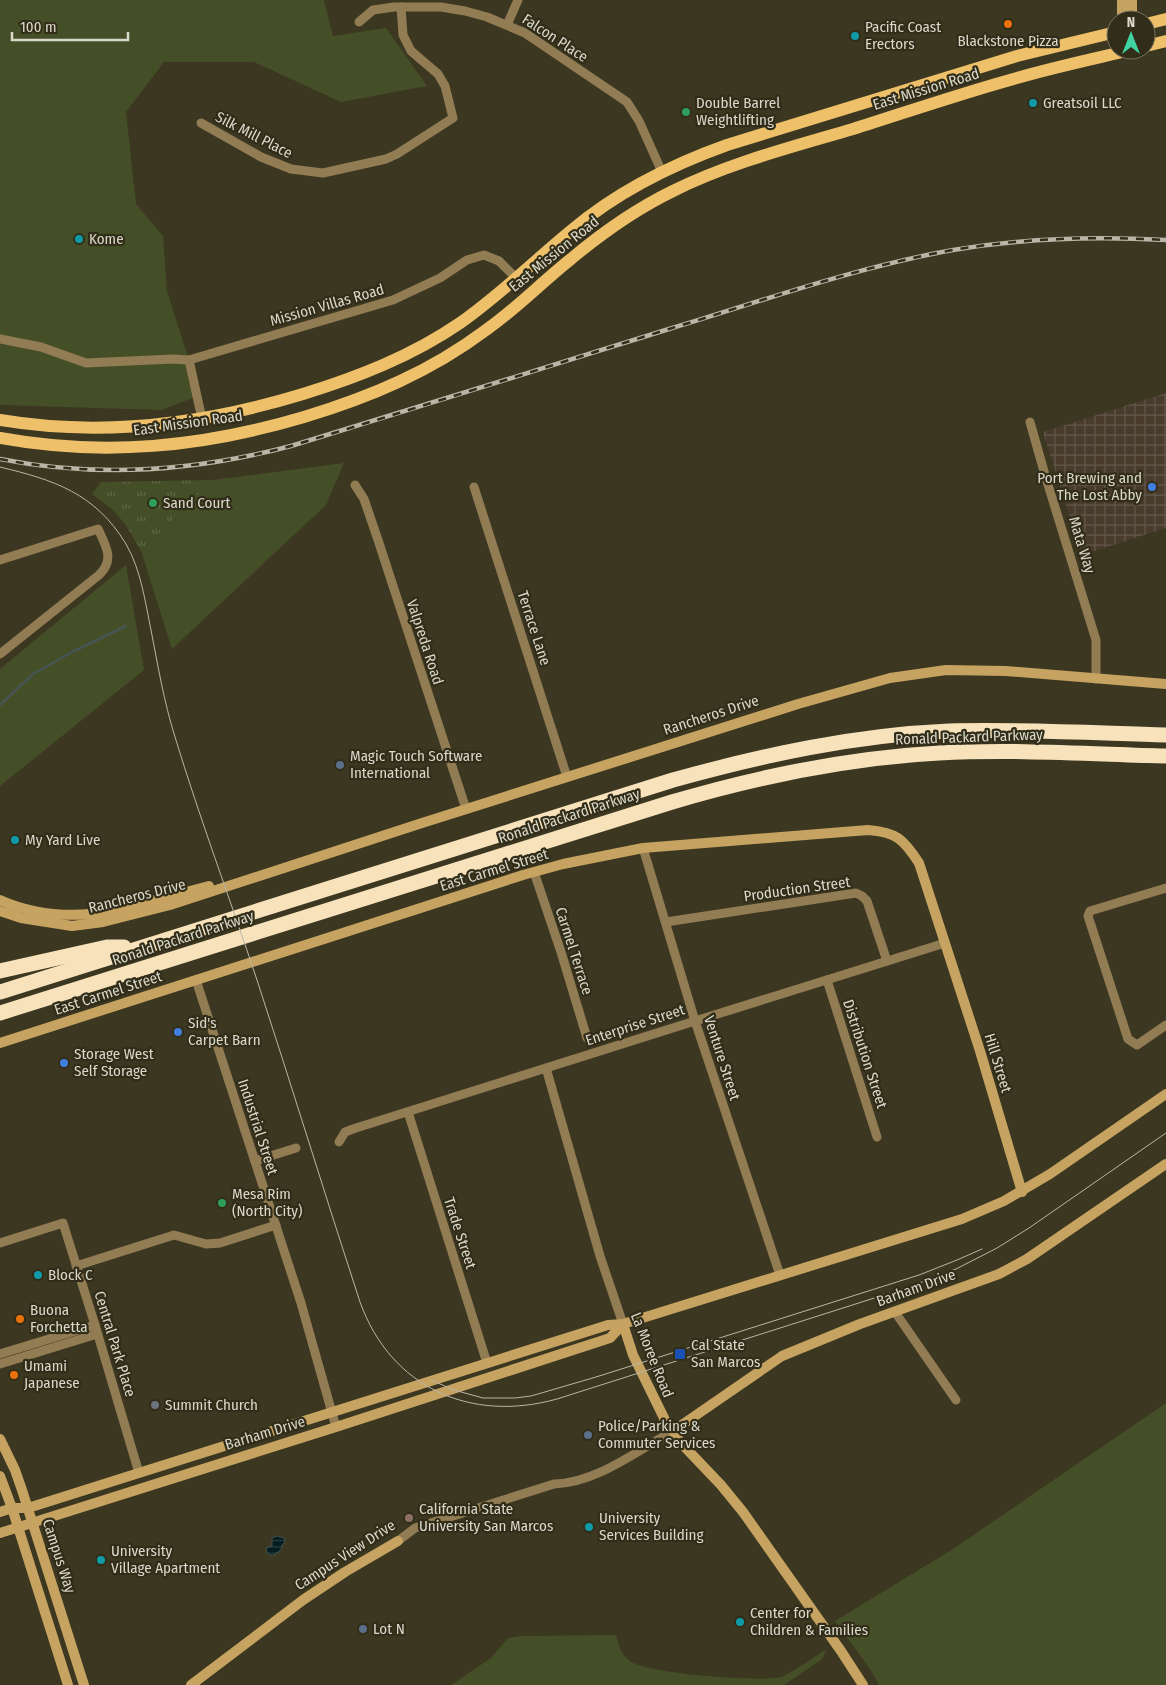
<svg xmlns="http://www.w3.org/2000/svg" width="1166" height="1685" font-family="'Fira Sans Condensed',sans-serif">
<defs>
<pattern id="industrial-grid" width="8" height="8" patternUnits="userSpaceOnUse" patternTransform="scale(1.25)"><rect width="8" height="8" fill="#493c2d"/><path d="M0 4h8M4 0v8" fill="none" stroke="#63574a"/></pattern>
<pattern id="park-tufts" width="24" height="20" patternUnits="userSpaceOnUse" patternTransform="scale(1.25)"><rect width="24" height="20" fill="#454f27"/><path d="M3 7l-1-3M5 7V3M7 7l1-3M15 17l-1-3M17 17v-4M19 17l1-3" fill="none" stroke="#5f6845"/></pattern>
<pattern id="water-rules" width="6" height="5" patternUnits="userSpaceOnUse" patternTransform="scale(1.25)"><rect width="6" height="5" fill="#051d21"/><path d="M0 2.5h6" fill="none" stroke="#293d40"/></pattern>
</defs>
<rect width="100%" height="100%" fill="#3b3721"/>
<!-- industrial -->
<path fill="url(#industrial-grid)" d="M1166 393V528L1082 555 1043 432Z"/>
<!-- grass -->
<g fill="#454f27">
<path d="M0 0H324L333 36 386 28 427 86 341 102 254 62H164L126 112 136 204 163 236 167 291 200 395 162 410 0 405Z"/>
<path d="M344 463 326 505 172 649 141 551 213 480Z"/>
<path d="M126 565 144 670 0 786V669Z"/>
<path d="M1166 1403V1685H879L870 1669 835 1621 953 1549Z"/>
<path d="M616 1635C618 1644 621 1655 630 1661 648 1674 759 1682 781 1677 790 1674 817 1655 827 1649L822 1659 784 1685H451L491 1658 508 1638 522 1636Z"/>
</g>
<!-- park -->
<path fill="url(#park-tufts)" d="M213 480 141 551 125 524 113 510 92 494 101 482Z"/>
<!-- water -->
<path fill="url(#water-rules)" stroke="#455554" d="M277 1536 284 1538 285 1542 282 1545 281 1550 274 1555H270L267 1553 266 1548 272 1546V1538Z"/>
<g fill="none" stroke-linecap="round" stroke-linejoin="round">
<!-- stream -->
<path stroke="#455554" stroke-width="2.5" d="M0 705 33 674 72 652 126 626"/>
<!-- street -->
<g stroke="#927c54" stroke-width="9">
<path d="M359 22 373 10 394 7H441L465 11 487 17 525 33 627 102 639 121 662 172"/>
<path d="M507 25 518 0"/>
<path d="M201 123 261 157 291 169 323 173 386 159 397 154 453 118 445 86 438 74 411 51 403 35 401 7"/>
<path d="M0 339 41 347 86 363 173 359 189 360"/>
<path d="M202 419 189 360 393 300 440 278 467 260 484 255 499 261 516 278"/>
<path d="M1030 422 1045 475 1096 640V679"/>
<path d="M355 485 364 499 378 540 466 809"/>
<path d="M474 487 567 777"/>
<path d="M0 560 98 529C106 546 115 560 99 575L0 654"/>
<path d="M643 848 695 1021 780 1275"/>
<path d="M534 872 561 952 587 1038"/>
<path d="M1166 888 1090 911 1088 916 1128 1039 1137 1045 1166 1025"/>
<path d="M666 922 856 893 862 896 867 901 887 961"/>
<path d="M196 980 301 1303 336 1427"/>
<path d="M827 980 877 1137"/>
<path d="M546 1068 600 1256 623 1324"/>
<path d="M408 1112 487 1363"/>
<path d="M339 1142 345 1132 356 1128 695 1021 945 943"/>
<path d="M255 1161 296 1148"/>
<path d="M0 1243 63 1223 95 1325 139 1473"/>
<path d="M76 1266 174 1235 206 1244 220 1243 276 1225"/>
<path d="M895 1312 956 1400"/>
<path d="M0 1354 95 1325"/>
<path d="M0 1364 97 1334"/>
<path d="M398 1541 415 1528 554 1484C596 1483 637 1451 673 1431"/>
</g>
<!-- secondary -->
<g stroke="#c6a361" stroke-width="10">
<path d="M1132 0V20"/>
<path d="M1122 20V0"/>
<path d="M0 900C36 916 75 918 114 911L209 886"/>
<path d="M0 911 21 918 72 926 103 922 170 905 422 823 798 704 890 678 946 670 1006 671 1166 684"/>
<path d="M0 1043 523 875 563 864 643 848 868 830C897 832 904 840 919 863L980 1051 1022 1192"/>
<path d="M623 1324 633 1355 665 1420 680 1442 721 1485 743 1512 841 1651 863 1685"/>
<path d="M673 1431 782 1356 860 1324 999 1274 1027 1259 1166 1164"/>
<path d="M0 1439 15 1470 22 1490 84 1685"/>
<path d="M0 1476 12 1508 68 1685"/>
<path d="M0 1512 12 1508H28L608 1325 623 1324 962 1219 1004 1201 1050 1174 1166 1094"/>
<path d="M0 1533 336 1427 610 1338 623 1324"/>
<path d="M191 1685 303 1600 345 1572 398 1541"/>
</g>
<!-- primary -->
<g stroke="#eec069" stroke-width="12">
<path d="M1146 24 1166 19"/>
<path d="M1146 46 1166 41"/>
<path d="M0 420C101 437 205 424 303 394 358 377 412 356 460 323 500 295 534 261 572 230 617 192 671 165 727 145L1017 56 1116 32"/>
<path d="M0 438C104 457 203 447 304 417 370 397 430 372 486 330 516 309 542 282 571 259 602 233 636 209 673 191 729 163 792 147 853 129 907 112 962 93 1017 78 1055 67 1093 59 1131 50"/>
</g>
<!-- highway -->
<g stroke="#f7e2bb" stroke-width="15">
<path d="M0 971 107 947H124"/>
<path d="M0 992 673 780C763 755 855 735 949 731 1021 729 1094 733 1166 735"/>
<path d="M0 1013 672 802C760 776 848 758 939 753 1015 749 1091 754 1166 756"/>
</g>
<!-- tram -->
<g stroke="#b9b6a8" stroke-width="1">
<path d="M0 467C54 480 95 493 126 544 141 570 145 601 151 630 158 666 164 702 175 737 200 819 230 899 257 980 292 1087 325 1195 360 1302 391 1388 471 1423 557 1399L909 1287 956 1269 997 1248 1029 1228 1166 1133"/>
<path d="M431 1380 454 1390 483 1398H515L531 1396 596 1377 919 1275 957 1260 982 1249"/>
</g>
<defs>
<path id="rail" d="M0 459C96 478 196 471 291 446 417 408 543 368 669 329 762 301 857 267 953 250 1024 238 1095 236 1166 240"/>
</defs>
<!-- rail casing -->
<use href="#rail" stroke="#b9b6a8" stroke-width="4.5"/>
<!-- rail -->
<use href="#rail" stroke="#312d18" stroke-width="2.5" stroke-dasharray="8" stroke-linecap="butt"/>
</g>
<!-- markers -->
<g fill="#e8710a" stroke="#312d18" stroke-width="2">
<circle cx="1008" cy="24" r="5"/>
<circle cx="20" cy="1319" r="5"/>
<circle cx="14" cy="1375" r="5"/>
</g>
<g fill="#0f9aa8" stroke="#312d18" stroke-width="2">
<circle cx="855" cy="36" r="5"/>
<circle cx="1033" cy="103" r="5"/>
<circle cx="79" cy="239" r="5"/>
<circle cx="15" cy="840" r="5"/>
<circle cx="38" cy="1275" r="5"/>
<circle cx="589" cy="1527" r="5"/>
<circle cx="101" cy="1560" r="5"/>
<circle cx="740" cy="1622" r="5"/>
</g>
<g fill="#2e9e5b" stroke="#312d18" stroke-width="2">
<circle cx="686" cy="112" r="5"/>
<circle cx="153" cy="503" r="5"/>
<circle cx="222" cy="1203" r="5"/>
</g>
<g fill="#3f7fe0" stroke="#312d18" stroke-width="2">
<circle cx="1152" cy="487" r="5"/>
<circle cx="178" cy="1032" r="5"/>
<circle cx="64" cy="1063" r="5"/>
</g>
<g fill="#5c6f8a" stroke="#312d18" stroke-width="2">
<circle cx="340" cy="765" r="5"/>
<circle cx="588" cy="1435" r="5"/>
<circle cx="363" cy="1629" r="5"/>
</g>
<rect fill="#1a4fb4" stroke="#312d18" stroke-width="2" x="674" y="1348" width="12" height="12" rx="2.5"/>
<circle fill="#6b7280" stroke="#312d18" stroke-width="2" cx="155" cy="1405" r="5"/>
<circle fill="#8d6e63" stroke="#312d18" stroke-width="2" cx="409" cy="1518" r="5"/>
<g text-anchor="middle" stroke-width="4.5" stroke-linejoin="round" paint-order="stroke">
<!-- poi labels -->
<g font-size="15" fill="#dad8cb" stroke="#312d18" text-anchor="start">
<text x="865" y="32">Pacific Coast<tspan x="865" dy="17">Erectors</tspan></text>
<text x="1008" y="46" text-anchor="middle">Blackstone Pizza</text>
<text x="696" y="108">Double Barrel<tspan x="696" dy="17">Weightlifting</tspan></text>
<text x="1043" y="108">Greatsoil LLC</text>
<text x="89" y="244">Kome</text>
<text x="1142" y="483" text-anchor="end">Port Brewing and<tspan x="1142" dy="17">The Lost Abby</tspan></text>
<text x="163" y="508">Sand Court</text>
<text x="350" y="761">Magic Touch Software<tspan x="350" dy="17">International</tspan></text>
<text x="25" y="845">My Yard Live</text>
<text x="188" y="1028">Sid's<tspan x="188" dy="17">Carpet Barn</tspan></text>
<text x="74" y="1059">Storage West<tspan x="74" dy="17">Self Storage</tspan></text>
<text x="232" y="1199">Mesa Rim<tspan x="232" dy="17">(North City)</tspan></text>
<text x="48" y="1280">Block C</text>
<text x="30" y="1315">Buona<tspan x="30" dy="17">Forchetta</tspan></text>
<text x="691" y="1350">Cal State<tspan x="691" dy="17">San Marcos</tspan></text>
<text x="24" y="1371">Umami<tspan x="24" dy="17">Japanese</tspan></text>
<text x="165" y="1410">Summit Church</text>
<text x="598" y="1431">Police/Parking &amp;<tspan x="598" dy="17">Commuter Services</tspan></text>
<text x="419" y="1514">California State<tspan x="419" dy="17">University San Marcos</tspan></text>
<text x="599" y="1523">University<tspan x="599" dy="17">Services Building</tspan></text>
<text x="111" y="1556">University<tspan x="111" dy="17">Village Apartment</tspan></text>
<text x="750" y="1618">Center for<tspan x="750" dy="17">Children &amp; Families</tspan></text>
<text x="373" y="1634">Lot N</text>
</g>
<!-- street labels -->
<g font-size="15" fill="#dad8cb" stroke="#312d18">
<text transform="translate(555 38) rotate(33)" y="5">Falcon Place</text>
<text transform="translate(926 89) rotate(-17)" y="5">East Mission Road</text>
<text transform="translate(254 135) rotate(27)" y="5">Silk Mill Place</text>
<text transform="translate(554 254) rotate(-39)" y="5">East Mission Road</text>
<text transform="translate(327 305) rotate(-16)" y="5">Mission Villas Road</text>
<text transform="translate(188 423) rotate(-8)" y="5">East Mission Road</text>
<text transform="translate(1082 545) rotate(73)" y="5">Mata Way</text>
<text transform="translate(534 628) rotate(72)" y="5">Terrace Lane</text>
<text transform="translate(425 642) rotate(72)" y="5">Valpreda Road</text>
<text transform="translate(711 715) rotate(-18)" y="5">Rancheros Drive</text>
<text transform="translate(969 737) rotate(-2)" y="5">Ronald Packard Parkway</text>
<text transform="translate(569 816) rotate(-18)" y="5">Ronald Packard Parkway</text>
<text transform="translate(494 870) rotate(-17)" y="5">East Carmel Street</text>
<text transform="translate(797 889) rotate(-8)" y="5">Production Street</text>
<text transform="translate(137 896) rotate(-14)" y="5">Rancheros Drive</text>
<text transform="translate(183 938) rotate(-18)" y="5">Ronald Packard Parkway</text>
<text transform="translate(574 951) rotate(72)" y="5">Carmel Terrace</text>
<text transform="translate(108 993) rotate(-18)" y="5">East Carmel Street</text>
<text transform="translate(635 1025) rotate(-18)" y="5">Enterprise Street</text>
<text transform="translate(865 1054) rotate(72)" y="5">Distribution Street</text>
<text transform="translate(722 1058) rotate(72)" y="5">Venture Street</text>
<text transform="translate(998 1063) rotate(73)" y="5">Hill Street</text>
<text transform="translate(258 1127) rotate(72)" y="5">Industrial Street</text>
<text transform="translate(460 1233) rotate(72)" y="5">Trade Street</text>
<text transform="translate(916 1288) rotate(-20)" y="5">Barham Drive</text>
<text transform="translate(115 1344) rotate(73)" y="5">Central Park Place</text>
<text transform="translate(652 1355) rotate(68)" y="5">La Moree Road</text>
<text transform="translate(265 1433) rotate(-17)" y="5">Barham Drive</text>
<text transform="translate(345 1555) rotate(-33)" y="5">Campus View Drive</text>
<text transform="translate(59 1556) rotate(72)" y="5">Campus Way</text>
</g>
</g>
<!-- north arrow -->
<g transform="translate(1131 35)"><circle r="24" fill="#312d18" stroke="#757160"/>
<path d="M0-4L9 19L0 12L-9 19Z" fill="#3fd4a2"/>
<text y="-8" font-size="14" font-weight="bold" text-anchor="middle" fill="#dad8cb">N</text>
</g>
<!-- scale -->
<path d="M12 32v8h116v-8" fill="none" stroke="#dad8cb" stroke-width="2.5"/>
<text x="20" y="32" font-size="15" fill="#dad8cb" stroke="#312d18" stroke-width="4" paint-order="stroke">100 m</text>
</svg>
